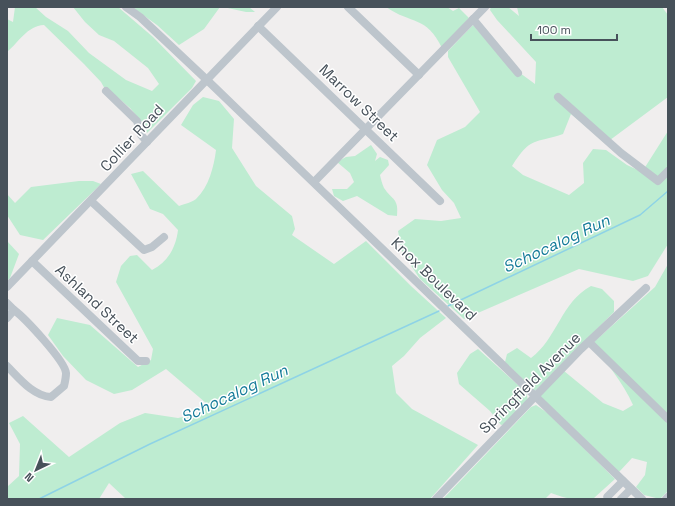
<svg xmlns="http://www.w3.org/2000/svg" width="675" height="506" font-family="'Space Grotesk',sans-serif">
<rect width="100%" height="100%" fill="#f0eeee"/>
<!-- green -->
<g fill="#beecd1">
<path d="M15 7H35L46 17 68 31 89 53 126 80 152 91 159 84 148 68 114 41 99 35 85 22 73 7H118L153 37 196 81 192 88 147 133 142 122 130 108 116 96 106 91 101 82 84 64 44 25C27 26 19 42 7 52V19L13 22Z"/>
<path d="M132 7H220L204 29 179 45 157 25Z"/>
<path d="M223 7H249L255 12H246Z"/>
<path d="M386 7H447L453 11 459 8 469 18 442 48C426 15 412 25 386 7Z"/>
<path d="M491 7H508L519 16 517 7H662L668 15V97L606 143 571 114 563 134C534 144 531 136 512 166L523 175 569 195 584 183 583 163 593 149 606 150 627 165 642 172 668 131V244L648 276 633 281 579 269 464 319 420 279 402 252 398 231 415 219 441 221 461 218 454 203 442 190 427 165 437 140 465 127 480 112 448 57V51L473 25 505 62 535 84 536 62 497 20 490 10Z"/>
<path d="M203 97 219 101 234 119 232 148 256 186 292 216 295 229 292 235 334 264 366 241 411 286 446 318 420 338 404 356 392 366 396 393 412 409 478 445 430 499H126L109 483 99 499H7V487L19 476 20 444 9 423 23 416 69 457 120 423 145 413 178 418 202 413 206 403 166 369 132 390 114 394 86 380 63 356 48 335 57 318 90 325 138 367 151 360 153 349 116 282 121 266 130 256 137 255 152 270C168 262 176 247 178 230L163 214 150 209 131 174 143 171 179 206C184 204 193 202 196 199 209 187 214 166 216 150L181 125 193 105Z"/>
<path d="M371 145 377 154 375 161 380 157 388 160 389 165 380 175C381 179 382 184 384 188 392 200 399 198 397 216L388 215 357 196 343 201 334 196 332 189H347L354 182 350 173 337 162 346 157 355 156Z"/>
<path d="M79 181H93L101 184 43 240 20 235 7 215V194L15 203 31 187Z"/>
<path d="M7 241 19 254 10 278 7 281Z"/>
<path d="M668 264V491L660 499 644 495 636 487 645 475 647 462 632 458 619 472 540 396 564 371 603 403 623 411 633 405C623 382 606 364 594 342L655 287Z"/>
<path d="M591 286 602 289 614 301V312L535 391 505 362 507 354 517 348 531 358C557 339 561 302 591 286Z"/>
<path d="M478 349 526 392 528 400 506 424 501 425 490 411 459 384 457 373 470 354Z"/>
<path d="M536 405 549 414 615 479 594 498C580 502 564 498 551 493L545 499H443L531 407Z"/>
</g>
<g fill="none" stroke-linecap="round" stroke-linejoin="round">
<!-- stream -->
<g stroke="#8ed3e6" stroke-width="1.5">
<path d="M448 306 640 215 668 191"/>
<path d="M39 499 150 444 439 311"/>
</g>
<!-- minor -->
<g stroke="#bdc5cc" stroke-width="8">
<path d="M126 7 140 17 207 80 642 499"/>
<path d="M348 7 419 75"/>
<path d="M473 19 518 73"/>
<path d="M258 26 440 201"/>
<path d="M106 91 137 121 141 135 147 142"/>
<path d="M558 97 621 153 658 181 668 171"/>
<path d="M314 182 485 7"/>
<path d="M91 201 144 250 152 247 164 237"/>
<path d="M32 261 138 361H146"/>
<path d="M7 287 277 7"/>
<path d="M7 303 14 310 7 318"/>
<path d="M589 342 668 419"/>
<path d="M7 366C19 378 33 396 51 397L64 386C65 382 66 377 66 373 65 361 25 318 14 310"/>
<path d="M436 499 581 349 646 288"/>
<path d="M608 499 607 497 623 481"/>
<path d="M621 499 631 489"/>
<path d="M666 499 668 497"/>
</g>
</g>
<g text-anchor="middle" stroke-width="3" stroke-linejoin="round" paint-order="stroke">
<!-- street labels -->
<g font-size="15" fill="#47515a" stroke="#fff">
<text transform="translate(359 103) rotate(44)" y="5">Marrow Street</text>
<text transform="translate(132 138) rotate(-47)" y="5">Collier Road</text>
<text transform="translate(434 279) rotate(44)" y="5">Knox Boulevard</text>
<text transform="translate(97 304) rotate(43)" y="5">Ashland Street</text>
<text transform="translate(530 383) rotate(-45)" y="5">Springfield Avenue</text>
</g>
<!-- water labels -->
<g font-size="16" font-style="italic" fill="#147b99" stroke="#fff">
<text transform="translate(556 243) rotate(-25)" y="6">Schocalog Run</text>
<text transform="translate(234 393) rotate(-25)" y="6">Schocalog Run</text>
</g>
</g>
<!-- border -->
<rect width="675" height="506" fill="none" stroke="#47515a" stroke-width="16"/>
<!-- north arrow -->
<g transform="translate(36 470) rotate(223)" stroke="#ffffff" stroke-width="3" paint-order="stroke">
<path d="M0-3L7 15L0 10L-7 15Z" fill="#47515a"/>
<text y="-6" font-size="11" font-weight="bold" text-anchor="middle" fill="#47515a">N</text>
</g>
<!-- scale -->
<path d="M531 34v6h86v-6" fill="none" stroke="#47515a" stroke-width="2"/>
<text x="537" y="34" font-size="12" fill="#47515a" stroke="#ffffff" stroke-width="3" paint-order="stroke">100 m</text>
</svg>
